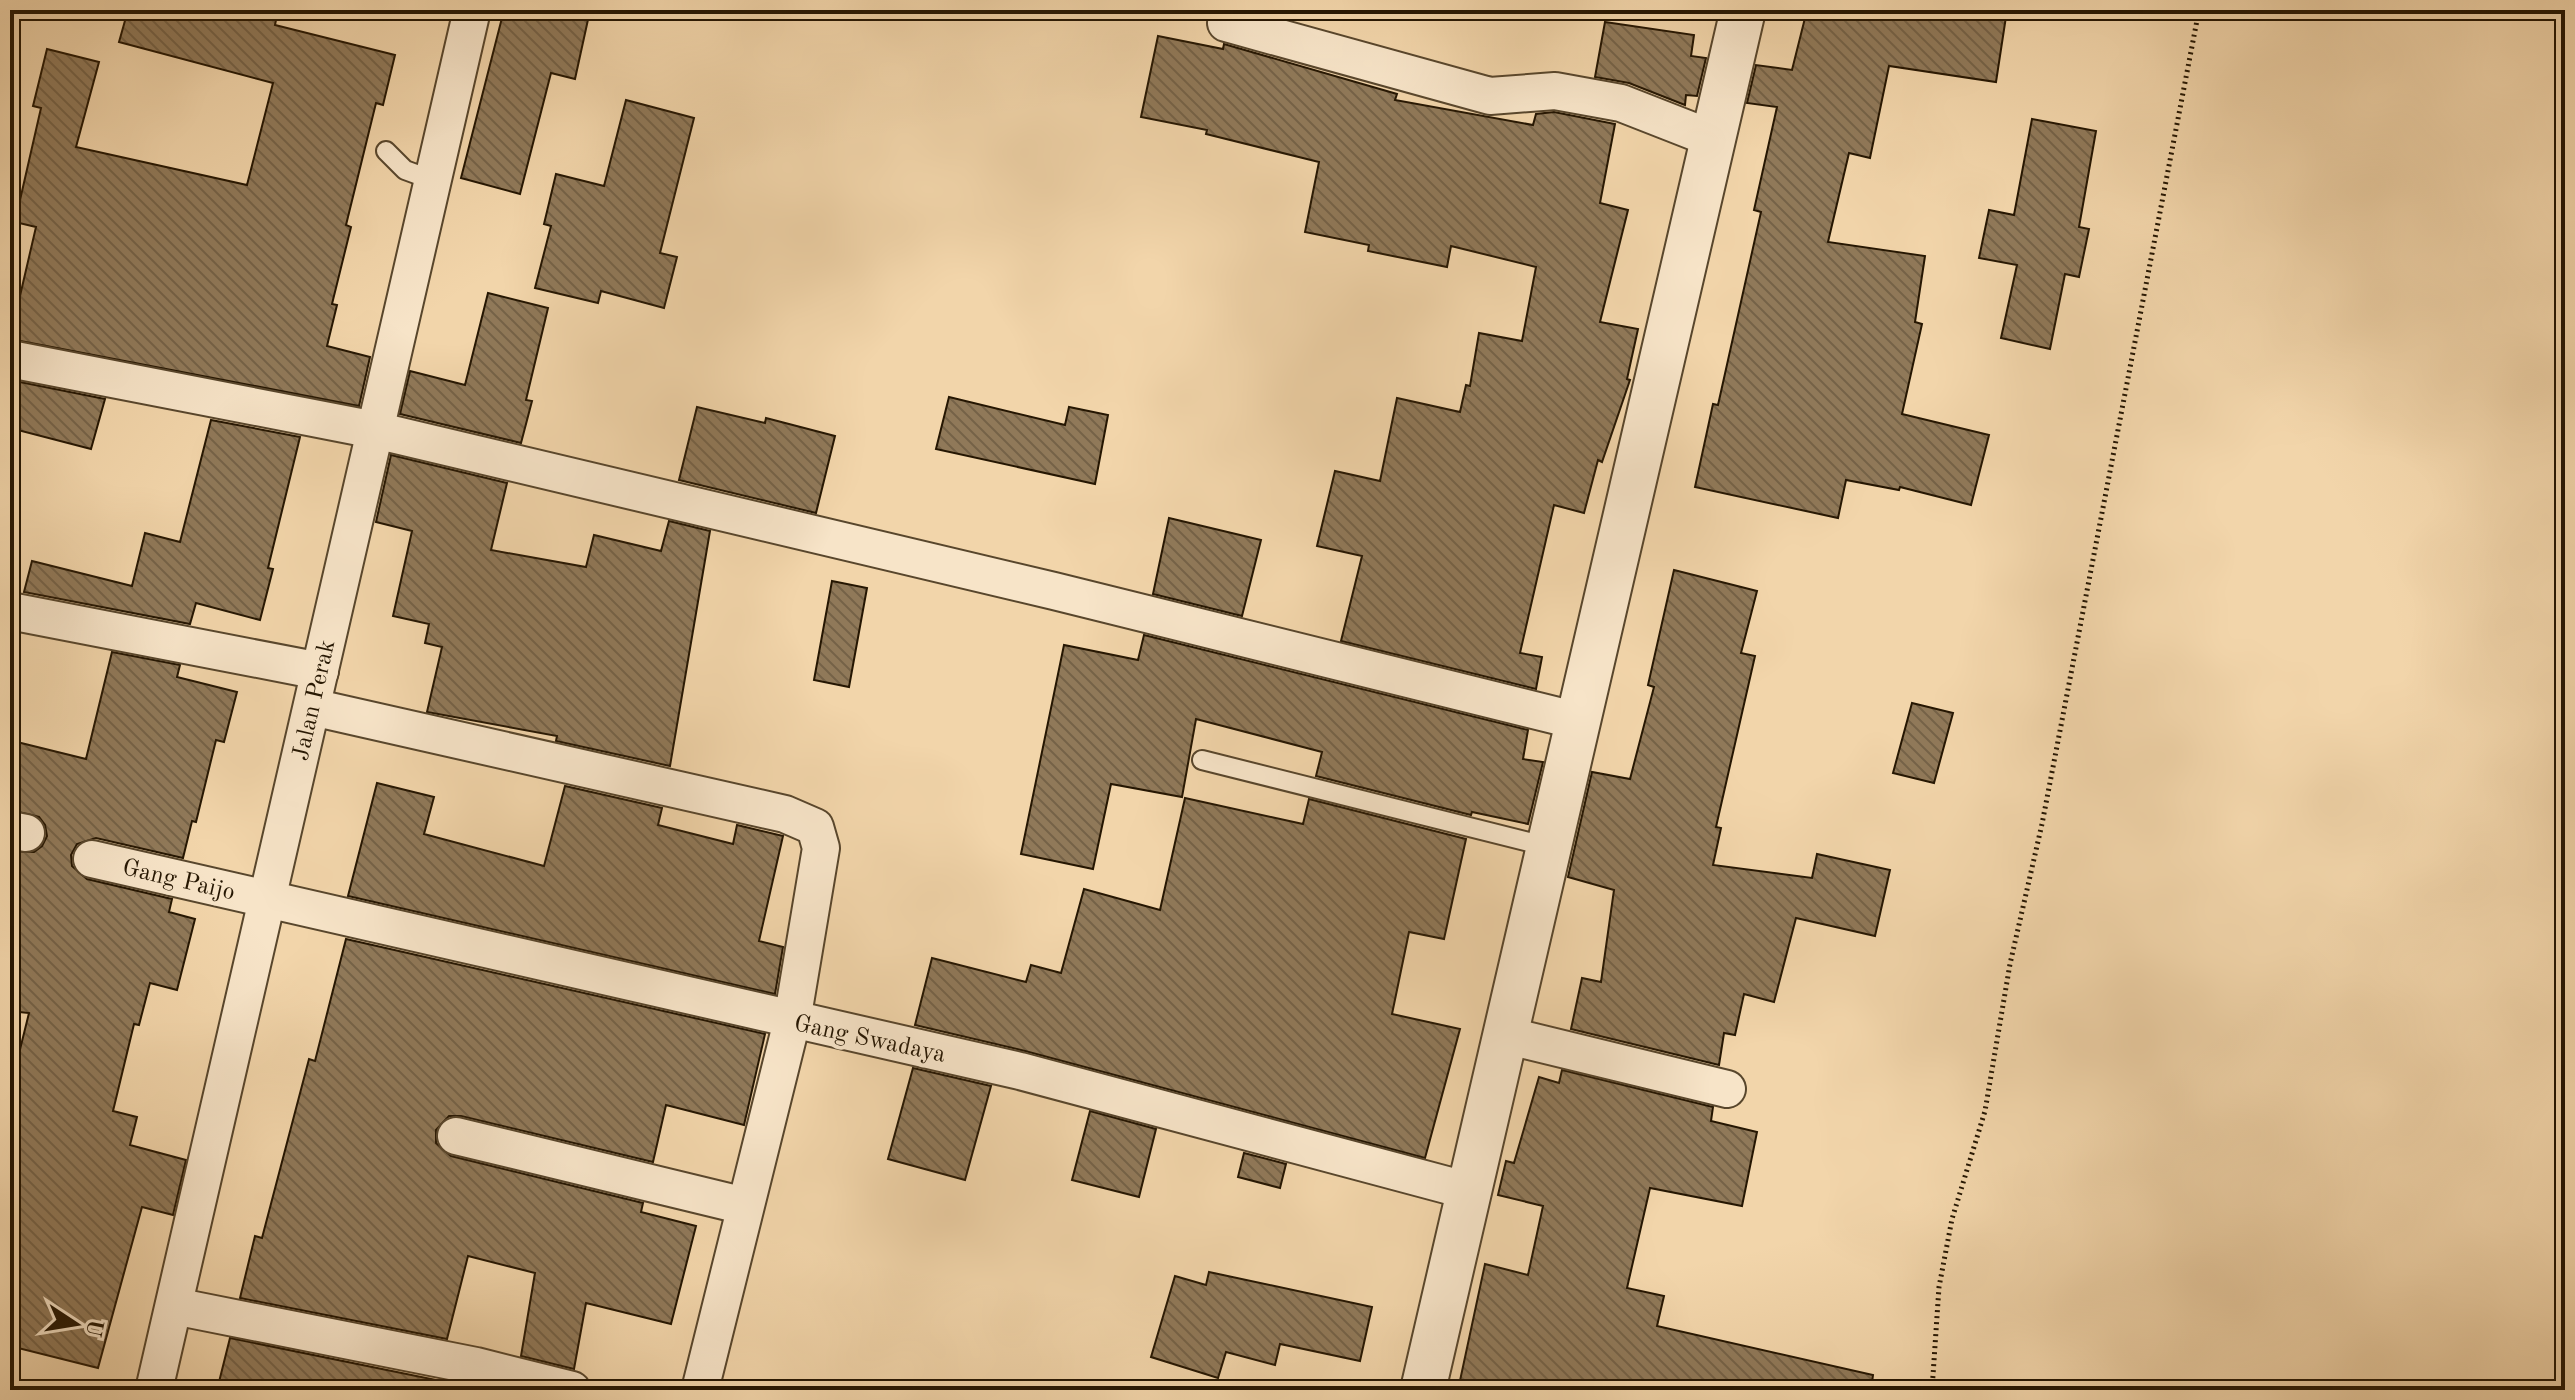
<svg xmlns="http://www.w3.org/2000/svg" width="2575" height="1400" font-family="'Old Standard TT',serif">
<defs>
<pattern id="building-back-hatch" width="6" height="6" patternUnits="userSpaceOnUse" patternTransform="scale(2)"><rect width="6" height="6" fill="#907959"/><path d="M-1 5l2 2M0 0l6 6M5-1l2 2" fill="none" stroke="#756247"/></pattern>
</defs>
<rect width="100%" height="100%" fill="#f2d5aa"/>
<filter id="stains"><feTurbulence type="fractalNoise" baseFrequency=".0025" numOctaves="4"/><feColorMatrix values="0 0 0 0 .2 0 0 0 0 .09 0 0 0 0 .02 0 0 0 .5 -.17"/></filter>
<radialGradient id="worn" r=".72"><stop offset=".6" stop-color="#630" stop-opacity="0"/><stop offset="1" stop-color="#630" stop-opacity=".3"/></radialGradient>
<!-- building -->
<g fill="url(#building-back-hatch)" stroke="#251602" stroke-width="2">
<path d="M128 10H278L275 25 395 55 383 105 376 103 346 225 351 227 332 304 337 305 327 346 370 357 359 406 10 339 36 227 15 222 41 108 33 106 47 49 99 62 76 147 247 185 273 83 119 42Z"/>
<path d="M504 10H565L589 15 575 79 551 73 520 194 461 178Z"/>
<path d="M1807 10H2007L1996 82 1889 66 1870 158 1849 153 1828 242 1925 256 1915 322 1922 324 1902 414 1989 435 1971 505 1900 487 1899 490 1846 480 1838 518 1695 487 1713 404 1718 405 1761 212 1754 210 1777 107 1747 103 1756 65 1792 70Z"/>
<path d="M1605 22 1694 35 1691 56 1706 58 1697 96 1686 95 1685 105 1629 83 1595 77Z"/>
<path d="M1158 36 1223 49 1224 44 1397 94 1395 100 1533 125 1536 114 1554 112 1615 124 1600 203 1628 210 1600 322 1638 329 1627 379 1630 380 1602 462 1598 460 1584 513 1554 505 1520 653 1542 657 1536 689 1341 641 1362 556 1317 546 1335 471 1380 481 1397 398 1460 412 1466 385 1470 386 1479 333 1522 341 1536 267 1451 246 1447 267 1368 251 1369 245 1305 232 1319 162 1206 134 1207 130 1141 117Z"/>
<path d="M626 100 694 118 660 253 677 257 664 308 601 291 598 303 535 288 551 226 544 224 556 174 604 186Z"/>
<path d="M2032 119 2096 131 2079 227 2089 229 2079 277 2065 274 2050 349 2001 338 2017 265 1979 258 1989 210 2014 215Z"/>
<path d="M488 293 548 308 526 400 532 401 521 443 400 414 410 371 465 385Z"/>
<path d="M10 380 105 399 91 449 10 428Z"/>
<path d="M949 397 1065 425 1069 407 1108 415 1095 484 936 449Z"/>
<path d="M697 407 765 423 766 418 835 436 816 513 679 480Z"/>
<path d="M211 420 300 437 268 568 273 569 260 620 196 603 190 624 24 592 32 561 132 586 145 533 180 542Z"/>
<path d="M391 455 507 483 491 550 586 567 594 535 661 551 669 521 710 531 670 766 556 741 557 736 427 712 442 647 425 643 429 624 393 616 412 531 376 522Z"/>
<path d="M1169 518 1261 540 1242 616 1153 594Z"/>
<path d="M1674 570 1757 591 1741 653 1755 656 1716 827 1721 828 1713 865 1812 878 1817 854 1890 870 1875 936 1796 918 1774 1002 1744 994 1735 1035 1724 1033 1719 1065 1571 1029 1582 978 1601 982 1614 890 1568 877 1592 772 1630 779 1654 687 1648 685Z"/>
<path d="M832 581 867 588 849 687 814 680Z"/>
<path d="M1144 635 1528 730 1523 759 1543 762 1528 824 1472 812 1471 815 1316 776 1322 752 1196 719 1182 797 1111 784 1093 869 1021 854 1064 645 1138 660Z"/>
<path d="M112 652 180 665 177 677 237 692 224 742 216 740 196 822 192 821 183 858 96 838 77 844 71 855 72 866 87 879 172 899 169 912 195 919 177 990 150 983 139 1025 134 1024 113 1111 137 1117 130 1145 186 1160 173 1215 142 1207 98 1368 10 1346V1090L29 1013 10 1011V851L34 852 42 846 47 836 45 825 39 817 10 810V770L17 742 86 759Z"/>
<path d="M1912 703 1953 713 1934 783 1893 773Z"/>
<path d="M377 783 434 797 424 834 544 866 565 786 662 808 658 825 733 844 737 825 783 836 759 941 783 947 775 994 348 896Z"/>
<path d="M1185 798 1303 824 1309 799 1466 839 1444 939 1409 932 1392 1014 1460 1029 1425 1158 1025 1051 915 1025 932 958 1026 982 1031 965 1061 973 1084 889 1160 910Z"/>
<path d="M346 939 765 1034 744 1125 666 1105 653 1162 461 1116H449L436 1130V1143L451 1156 643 1203 641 1212 696 1226 671 1324 586 1303 574 1369 521 1356 535 1273 468 1256 447 1339 240 1298 255 1236 262 1238 309 1059 315 1061Z"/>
<path d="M913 1068 991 1086 965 1180 888 1159Z"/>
<path d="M1562 1070 1713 1107 1711 1121 1757 1132 1742 1206 1650 1188 1627 1288 1664 1296 1657 1326 1873 1375 1871 1390H1458L1485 1264 1528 1275 1543 1206 1498 1195 1506 1161 1514 1163 1539 1077 1559 1083Z"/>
<path d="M1090 1111 1156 1129 1139 1197 1072 1180Z"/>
<path d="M1244 1153 1286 1164 1280 1188 1238 1177Z"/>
<path d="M1209 1272 1372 1307 1360 1361 1280 1344 1275 1365 1226 1352 1218 1378 1151 1357 1175 1276 1206 1285Z"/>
<path d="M230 1338 436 1380 434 1390H217Z"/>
</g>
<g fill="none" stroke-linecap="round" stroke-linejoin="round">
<defs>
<g id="service">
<path d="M386 151 405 170 435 181"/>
<path d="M1202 760 1549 847"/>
</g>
<g id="minor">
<path d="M1226 23 1490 96 1555 91 1621 103 1713 139"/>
<path d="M10 359 375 430 1054 591 1578 721"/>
<path d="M10 611 320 671"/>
<path d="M312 707 785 814 815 827 821 848 792 1021 700 1390"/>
<path d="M10 830 26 833"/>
<path d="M92 859 1020 1071 1469 1191"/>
<path d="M1505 1035 1727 1089"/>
<path d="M456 1136 745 1206"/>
<path d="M174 1306 476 1366 572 1390"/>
<path d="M154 1390 472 10"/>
</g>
<path id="tertiary" d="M1423 1390 1743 10"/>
</defs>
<!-- service casing -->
<use href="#service" stroke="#58462c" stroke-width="22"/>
<!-- minor casing -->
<use href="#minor" stroke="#58462c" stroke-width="40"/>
<!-- tertiary casing -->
<use href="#tertiary" stroke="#58462c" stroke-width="48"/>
<!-- path -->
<path stroke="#251602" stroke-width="5" stroke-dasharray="2 4" stroke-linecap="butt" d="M1932 1390 1939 1287 1952 1219 1985 1111 2010 964 2042 824 2199 10"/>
<!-- service -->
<use href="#service" stroke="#f7e4c8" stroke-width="18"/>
<!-- minor -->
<use href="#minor" stroke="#f7e4c8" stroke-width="36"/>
<!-- tertiary -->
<use href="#tertiary" stroke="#f7e4c8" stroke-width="44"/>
</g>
<g text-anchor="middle" stroke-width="8" stroke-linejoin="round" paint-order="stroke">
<!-- street labels -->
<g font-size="24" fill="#251602" stroke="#f7e4c8">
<text transform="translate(313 700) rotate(-77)" y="8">Jalan Perak</text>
<text transform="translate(179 879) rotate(13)" y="8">Gang Paijo</text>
<text transform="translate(870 1038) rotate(12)" y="8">Gang Swadaya</text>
</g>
</g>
<!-- margin -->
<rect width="2575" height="1400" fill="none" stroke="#f2d5aa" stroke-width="40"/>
<rect x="12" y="12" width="2551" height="1376" fill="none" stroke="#251602" stroke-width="4"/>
<rect x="20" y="20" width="2535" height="1360" fill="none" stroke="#251602" stroke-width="2"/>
<!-- north arrow -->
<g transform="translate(76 1324) rotate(102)" stroke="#f7e4c8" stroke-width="6" paint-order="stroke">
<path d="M0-6L14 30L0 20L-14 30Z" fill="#251602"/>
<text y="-12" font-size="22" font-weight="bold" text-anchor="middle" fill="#251602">U</text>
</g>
<rect width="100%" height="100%" filter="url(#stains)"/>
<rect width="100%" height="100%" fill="url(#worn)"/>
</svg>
